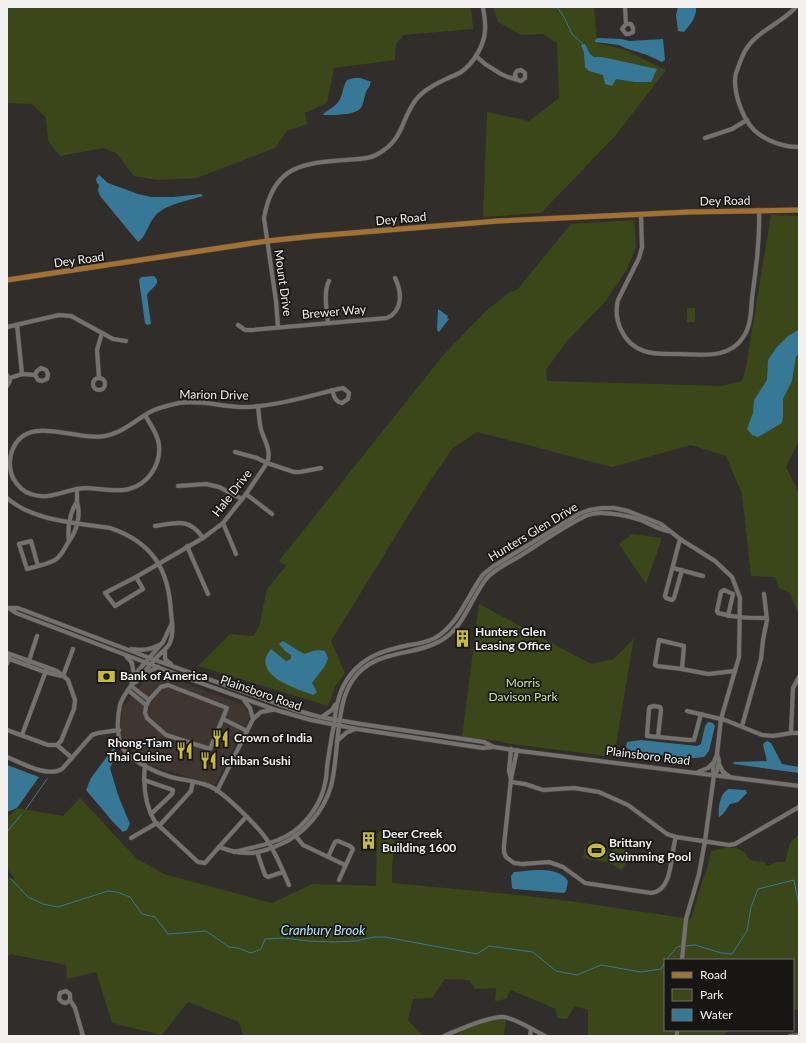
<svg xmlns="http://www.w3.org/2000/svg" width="806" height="1043" font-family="Lato,sans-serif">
<rect width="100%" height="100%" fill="#312d2b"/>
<!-- built -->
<path fill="#3f3531" d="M164 675 244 705 250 716 215 785 149 765 123 742 121 730 122 708 147 678Z"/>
<!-- green -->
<g fill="#3b4719">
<path d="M7 7H471L473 29 404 35 396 44 395 60 334 68 327 103 305 113 307 124 287 131 275 148 197 178 157 180 134 176 116 153 104 148 60 156 48 141 46 118 32 104 7 103Z"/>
<path d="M493 7H594L597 43 623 49 666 70 615 136 541 213 483 217 487 112 529 121 559 98 557 43 543 34 521 35 498 22Z"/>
<path d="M771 215 799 216V440L786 467 799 493V615L790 593 779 588 775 577 751 576 742 494 726 456 691 445 612 467 477 432 452 449 424 490 331 641 345 673 335 687 328 706 198 666 230 634 253 636 259 627 267 589 286 566 279 561 445 353 487 310 510 292 517 290 571 224 634 220 636 248 626 271 605 302 567 341 546 370 547 381 722 386 742 381 746 367Z"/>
<rect x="687" y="308" width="8" height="14"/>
<path d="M632 534 662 538 646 584 619 544Z"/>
<path d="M479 604 591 664 614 659 634 638 614 757 505 743 499 741 462 737Z"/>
<path d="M80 798 136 858 164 874 272 903 312 884 376 886 377 834 386 827 392 831 395 836 392 868V883L509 894 569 901 691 919 702 882 707 869 711 851C722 848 736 844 745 853 747 855 747 858 751 860 754 862 760 861 764 862L767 866 777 862H785L790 843 799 834V1010H793V960H665V1030H729L724 1035 711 1036H588V1010L575 1006 567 1019 557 1018 556 1009 511 990 506 999 495 1001 496 988 475 989 469 980 445 979 432 998 413 999 408 1020 423 1036H243L239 1022 188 1002 162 1035 112 1023 96 972 67 979 66 965 10 954 7 957V879H15L7 869V816L11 815 17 808 63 816Z"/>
<path d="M590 840 593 841 594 846 607 849 608 851 607 860 615 845 631 853 622 870 607 862 583 858 585 846 587 847 588 842Z"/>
<path d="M489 1018H506L504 1036H452Z"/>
</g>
<!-- water -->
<g fill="#367895">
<path d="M678 7H696C697 17 690 25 684 32L678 31 676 15Z"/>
<path d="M598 38 621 39 630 41 663 39 665 60 662 62 647 55 625 48 619 45 595 42V40Z"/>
<path d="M585 44 590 54 594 57H602L657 69 651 82H635L616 79 612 86 605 84 603 75 589 71 585 67 584 53 581 45Z"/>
<path d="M354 78H360L372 82 370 83V86C364 92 365 99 362 106 358 116 332 115 324 115L323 114C329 109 337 106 340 99 343 93 343 86 347 80Z"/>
<path d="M99 175 108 183 138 194 151 197H173L201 194 203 196C190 200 163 205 155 216 148 224 146 237 138 242L100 196 98 190 99 185 97 183 96 179Z"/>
<path d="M154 276C163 284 150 288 147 295L151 324 147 325 145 323 139 280 141 277Z"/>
<path d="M438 309 448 316 447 318 449 319 439 332 437 330Z"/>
<path d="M798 330 799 331V353L796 357 792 381 783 399V417L782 423 758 437 752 435 747 429 753 413 754 400 767 380 768 360 776 348 788 336Z"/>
<path d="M283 641 304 654C312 651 317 649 325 651L328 658 325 666 312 683 317 692 313 695C299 689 260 679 266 657 267 654 270 651 271 649L286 661 291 659V655L285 651 279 644Z"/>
<path d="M708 722 713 723 715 726 709 751 704 757 694 758 637 753 630 751 626 747 627 742 641 740 697 746 701 744 705 726Z"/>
<path d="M767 741 771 743 782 764 799 767V773L734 764 733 763 734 762 767 761 763 745 764 743Z"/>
<path d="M114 747 116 755 110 768 118 795 130 824 127 830 123 832 113 822 86 790 91 778Z"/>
<path d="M7 765 39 777 17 808 7 812Z"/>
<path d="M729 789 746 790 747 793 738 802 730 804 723 814 719 817C718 808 720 792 729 789Z"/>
<path d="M536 870C548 870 560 870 568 881L566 891 564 893 514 889 512 888 511 876 514 872Z"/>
</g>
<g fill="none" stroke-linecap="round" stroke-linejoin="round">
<!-- stream -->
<g stroke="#367895" stroke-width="1">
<path d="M557 7 564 17 572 34 584 45"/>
<path d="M26 809 47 779"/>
<path d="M7 832 21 815"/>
<path d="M10 878 28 897 43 904 58 907 108 891 117 892 130 897 142 914 155 917 168 934 206 931 229 947 238 948 251 953 261 949 265 939 284 938 309 941 335 942 356 941 374 937H385L477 954 489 946 533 952 556 971 577 975 601 965 641 972 661 969 665 962"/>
<path d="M685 946 695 945 721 953 732 954 747 931 751 907 758 889 794 880 799 906"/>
<path d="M666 960 677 947 682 946"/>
</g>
<defs>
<g id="minor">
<path d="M625 7 626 24 622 29 626 34H629L633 32V28L631 24H626"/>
<path d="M796 7C781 24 756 31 745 51 743 54 742 58 740 62 739 66 737 70 736 73 732 90 742 118 754 130 766 141 783 147 799 147"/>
<path d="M476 56 485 64 501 74 508 77 521 81 525 78V73L521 70 517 71 515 74 516 78"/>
<path d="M705 138 732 129 747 120"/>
<path d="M641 214 642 247 639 258 618 300C613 320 623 344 644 351 656 355 669 354 680 354 703 355 730 359 744 336 751 325 751 311 752 298 756 269 760 240 759 210"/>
<path d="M328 323C327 310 323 293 329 281"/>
<path d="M17 325 22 374"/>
<path d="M238 325 245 330H252L387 318C403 311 402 292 395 278"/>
<path d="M7 327 59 315 71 316 113 339 126 341"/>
<path d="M278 327 276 301 264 218C273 167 300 163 345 160 356 159 368 160 378 154 404 139 400 122 415 101 422 91 434 85 444 80 450 77 456 75 461 72 473 64 484 46 485 31 486 23 484 15 483 7"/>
<path d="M7 375 10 381 7 386"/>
<circle cx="99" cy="384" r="6"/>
<path d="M10 378 22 374 35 375 38 380 42 381 47 379 48 374 46 370 41 368 37 371 35 375"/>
<path d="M99 378 97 350 102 333"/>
<path d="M145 415C150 424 158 434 159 445 161 465 148 484 129 489 115 493 99 488 84 488 66 489 49 501 31 494 23 492 17 485 13 478 9 470 9 459 12 451 26 412 76 442 105 436 122 433 136 420 150 412 159 407 170 405 179 403 200 400 220 406 240 407 269 408 309 396 338 389L343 388 349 393 348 399 342 403C335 402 334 396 332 390"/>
<path d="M235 452 257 458 267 463 294 472H300L321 468"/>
<path d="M178 486 206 484 219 487 242 499"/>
<path d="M246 494 272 514"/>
<path d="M7 498C33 521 76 523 110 528 152 542 169 569 171 613 172 623 174 633 170 643 167 648 162 652 158 656 150 664 144 673 136 682L132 684"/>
<path d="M77 502C81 514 77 531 69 541 67 530 70 511 77 502Z"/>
<path d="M77 502V489"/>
<path d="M223 523 236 554"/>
<path d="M155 526C176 523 189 517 203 538"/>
<path d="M680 539 665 596 666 598 672 600 674 598 682 570"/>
<path d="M31 541 38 566 27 569 19 544Z"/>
<path d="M187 546 208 594"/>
<path d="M38 566C58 561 59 559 69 541"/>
<path d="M673 568 703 576"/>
<path d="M136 577 203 538 223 523 246 494 267 463C272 450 264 441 261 429 259 421 259 414 258 406"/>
<path d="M136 577 143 589 115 606 105 593Z"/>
<path d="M9 608H18L155 660 295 710 320 717 361 724 484 742 494 747 520 751 799 786"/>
<path d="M9 608 16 613 181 676 276 710 311 720 357 729 483 748 493 747"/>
<path d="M728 616 733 594 724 590 721 592 717 611 718 613C735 618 750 618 767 618"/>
<path d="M172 623 163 642 131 679 132 684C128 691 122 697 120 705 117 718 116 738 124 750 133 762 157 773 171 777 186 781 202 781 215 789 230 799 260 828 269 843 277 856 283 871 289 885"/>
<path d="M659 640 684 646 682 669 657 666 655 665Z"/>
<path d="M131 649C142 650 149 651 159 645"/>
<path d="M165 650V659L171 664"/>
<path d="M7 653 57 671 68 680 75 700 74 709 61 741 57 745"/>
<path d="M126 656 132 663 134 676"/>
<path d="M7 658 45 672 62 676"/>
<path d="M7 664 10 657"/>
<path d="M28 664 37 636"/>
<path d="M682 669 708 674 735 671"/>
<path d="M144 674 158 667"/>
<path d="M63 676 73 649"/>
<path d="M168 685 227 708 210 749 166 735 147 718 145 713 146 706 149 700 161 687Z"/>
<path d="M131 686 149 700"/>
<path d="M128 690 146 705"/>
<path d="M244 700 250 708 253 719"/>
<path d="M654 706 660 707 661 710 658 737 647 736 649 709 650 707Z"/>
<path d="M687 711 725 720 762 735 773 736 791 733H799"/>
<path d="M323 716 332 710 335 705"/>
<path d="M223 719 247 731"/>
<path d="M742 726 761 659 763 640 767 620 764 594"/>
<path d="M7 730 48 745H57L72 758"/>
<path d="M791 733 793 688 799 677"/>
<path d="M22 735 47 668"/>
<path d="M658 737 689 740H694L701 714"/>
<path d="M337 741 346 733 355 729"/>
<path d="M511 749 509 771 511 779"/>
<path d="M517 750 511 779 504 845V852L506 857 514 863 522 864 549 862 563 867 585 883 651 893C674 891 670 853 676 837"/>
<path d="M7 757C22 763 47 778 62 769L92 735 98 733 119 730"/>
<path d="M719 764 723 772 730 777"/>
<path d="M145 765C143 784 145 805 155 822L198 862 205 863 219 847C244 856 257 855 281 844 304 834 324 811 331 786 336 767 336 746 339 726 341 711 343 695 352 681 374 647 416 658 445 638 464 625 472 597 486 579 494 569 510 562 520 556 541 543 567 524 588 515 592 514 597 513 601 513 615 513 628 516 641 520 650 524 658 529 668 531"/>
<path d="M698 772 708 768 713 763"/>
<path d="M144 780 173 790 172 794 151 814"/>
<path d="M511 782 525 784 543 790 574 788 599 792 628 805 667 834 676 837 729 845 735 844 799 807"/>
<path d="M217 791 253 719 261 712 272 710"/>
<path d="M159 826 191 791 193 782"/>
<path d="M295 835 303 845 345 865"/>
<path d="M131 838 157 823"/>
<path d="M219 847 246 817"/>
<path d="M234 852C249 848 263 846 278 840 300 832 318 810 324 788 326 781 327 773 327 767 329 753 331 739 334 725 336 706 339 689 351 674 366 655 386 650 409 645 418 644 427 642 435 638 458 625 467 597 482 576 485 572 490 569 494 566L579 514 589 510 602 508H614L628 511 661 524 680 539 715 561 732 577 740 598 739 657 721 719 717 754 719 761 717 771 714 775"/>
<path d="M257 852 265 875 268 877 283 872"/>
<path d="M328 857 335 842 338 841 350 846 353 849 339 880"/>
<path d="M682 960 686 919 699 874 705 841 714 775C712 768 713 762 717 755"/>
<path d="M70 1000 66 1003 62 1002 59 999 60 993 66 991 70 994V1000L75 1008 83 1036"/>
<path d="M444 1036C458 1030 489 1016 503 1017 515 1018 533 1030 545 1036"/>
<path d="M530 1036 531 1029"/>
<path d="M677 1036V1030"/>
<path d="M790 1036 799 1035"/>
</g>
<path id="major" d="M7 280 267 241 315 236 498 221 689 212 799 210"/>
</defs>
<!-- minor casing -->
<use href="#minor" stroke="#4d4a49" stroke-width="5"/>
<!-- major casing -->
<use href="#major" stroke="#4d4a49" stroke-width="6"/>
<!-- minor -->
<use href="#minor" stroke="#75716f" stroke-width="4"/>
<!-- major -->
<use href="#major" stroke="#a37231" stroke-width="5"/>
</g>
<!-- icons -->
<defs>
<symbol id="building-bare" viewBox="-9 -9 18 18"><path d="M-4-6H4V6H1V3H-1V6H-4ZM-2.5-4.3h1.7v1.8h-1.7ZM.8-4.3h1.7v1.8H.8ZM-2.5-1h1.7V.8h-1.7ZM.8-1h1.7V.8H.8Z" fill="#c7bb3b" stroke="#171615" stroke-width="2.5" paint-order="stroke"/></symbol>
<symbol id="bank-bare" viewBox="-9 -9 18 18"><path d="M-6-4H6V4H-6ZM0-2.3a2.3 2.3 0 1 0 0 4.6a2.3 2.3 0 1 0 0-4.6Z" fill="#c7bb3b" stroke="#171615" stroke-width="2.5" paint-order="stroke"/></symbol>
<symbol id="restaurant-bare" viewBox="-9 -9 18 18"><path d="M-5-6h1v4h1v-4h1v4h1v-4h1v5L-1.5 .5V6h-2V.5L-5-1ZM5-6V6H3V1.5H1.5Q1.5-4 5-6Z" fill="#c7bb3b" stroke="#171615" stroke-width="2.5" paint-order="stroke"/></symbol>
<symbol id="stadium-bare" viewBox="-9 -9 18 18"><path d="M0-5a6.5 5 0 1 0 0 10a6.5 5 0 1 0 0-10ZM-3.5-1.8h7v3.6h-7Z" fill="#c7bb3b" stroke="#171615" stroke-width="2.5" paint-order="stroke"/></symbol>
</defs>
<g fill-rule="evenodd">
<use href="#building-bare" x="450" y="626" width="25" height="25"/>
<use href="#bank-bare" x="94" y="664" width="25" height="25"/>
<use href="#restaurant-bare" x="208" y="726" width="25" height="25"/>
<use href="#restaurant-bare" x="172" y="738" width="25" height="25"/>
<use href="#restaurant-bare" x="196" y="748" width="25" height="25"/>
<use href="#building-bare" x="356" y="828" width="25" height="25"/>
<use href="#stadium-bare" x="584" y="838" width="25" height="25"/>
</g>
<g text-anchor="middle" stroke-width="3.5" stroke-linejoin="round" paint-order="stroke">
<!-- street labels -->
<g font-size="12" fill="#f3f1f0" stroke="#171615">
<text transform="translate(725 201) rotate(-1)" y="4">Dey Road</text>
<text transform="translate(401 219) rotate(-5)" y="4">Dey Road</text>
<text transform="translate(79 260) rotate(-8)" y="4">Dey Road</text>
<text transform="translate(283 283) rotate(82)" y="4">Mount Drive</text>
<text transform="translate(334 312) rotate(-5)" y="4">Brewer Way</text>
<text transform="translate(214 395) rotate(1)" y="4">Marion Drive</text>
<text transform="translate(232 493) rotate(-52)" y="4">Hale Drive</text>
<text transform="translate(533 532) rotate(-31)" y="4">Hunters Glen Drive</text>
<text transform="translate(261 693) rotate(19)" y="4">Plainsboro Road</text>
<text transform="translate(648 756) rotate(7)" y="4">Plainsboro Road</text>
</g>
<!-- poi labels -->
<g font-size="12" font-weight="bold" fill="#f3f1f0" stroke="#171615" text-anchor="start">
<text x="475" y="636">Hunters Glen<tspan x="475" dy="14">Leasing Office</tspan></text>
<text x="120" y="680">Bank of America</text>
<text x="234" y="742">Crown of India</text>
<text x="172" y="747" text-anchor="end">Rhong-Tiam<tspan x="172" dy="14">Thai Cuisine</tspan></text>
<text x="221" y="765">Ichiban Sushi</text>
<text x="382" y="838">Deer Creek<tspan x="382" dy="14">Building 1600</tspan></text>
<text x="609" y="847">Brittany<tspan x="609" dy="14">Swimming Pool</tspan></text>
</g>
<!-- park labels -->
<g font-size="12" fill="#cbe290" stroke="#171615">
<text x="523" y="687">Morris<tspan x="523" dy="14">Davison Park</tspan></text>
</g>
<!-- water labels -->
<g font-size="13" font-style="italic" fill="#afe5ff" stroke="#171615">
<text x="323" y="935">Cranbury Brook</text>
</g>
</g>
<!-- border -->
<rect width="806" height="1043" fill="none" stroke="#f3f1f0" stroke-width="16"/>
<!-- legend -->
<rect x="664" y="959" width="130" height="72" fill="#171615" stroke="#6f6e6d"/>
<rect x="672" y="972" width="20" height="6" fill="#a37231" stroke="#6f6e6d"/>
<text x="700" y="979" font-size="12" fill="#f3f1f0">Road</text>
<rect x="672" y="989" width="20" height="12" fill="#3b4719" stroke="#6f6e6d"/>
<text x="700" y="999" font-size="12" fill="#f3f1f0">Park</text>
<rect x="672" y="1009" width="20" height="12" fill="#367895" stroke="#6f6e6d"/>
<text x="700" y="1019" font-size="12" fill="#f3f1f0">Water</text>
</svg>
